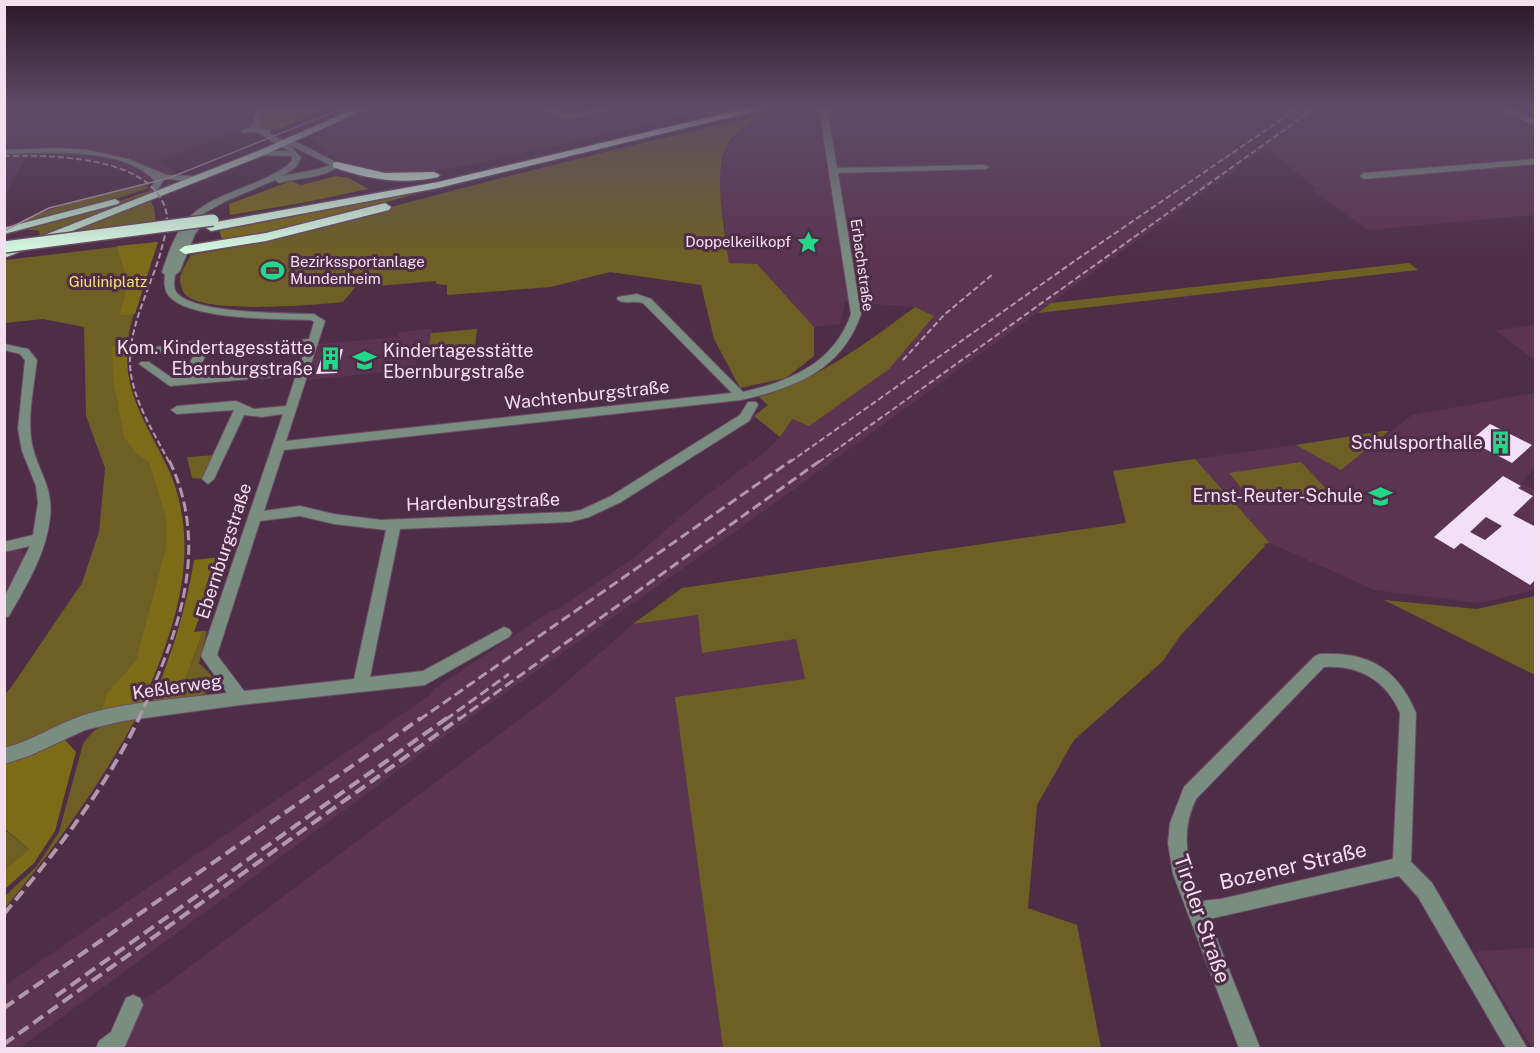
<svg xmlns="http://www.w3.org/2000/svg" width="1540" height="1053" font-family="'Public Sans',sans-serif">
<rect width="100%" height="100%" fill="#4e2d46"/>
<!-- built -->
<g fill="#5b3452">
<path d="M5 108H239L243 118 257 124 256 128 241 132 237 130 157 162 177 172 140 181 129 175 133 173 106 164 73 157 27 155 5 195Z"/>
<path d="M373 108H721L465 166 423 173H390L351 165 326 153 314 140 313 137Z"/>
<path d="M796 108H1454L1462 114 1499 111 1535 129V159L1481 164 1535 163V215L1368 230 1312 190 1317 189 1270 151 1262 150 736 531 470 718 20 1048H5L4 986 430 695 434 689 552 610 558 609 635 557 694 505 765 452 780 437 792 419 933 316 915 307 845 302 841 324 814 327 757 264 729 263 719 178 725 148 741 129 769 114Z"/>
<path d="M1535 325V361L1495 330Z"/>
<path d="M432 329 428 352 418 353 415 369 308 380 319 344 398 337 399 332Z"/>
<path d="M1535 393V468L1521 483 1535 490V587L1531 591 1479 603 1374 590 1270 543 1195 459 1296 445 1341 469 1412 415Z"/>
<path d="M12 550H22L25 557 5 598V551Z"/>
<path d="M698 615 703 653 796 639 805 680 675 697 723 1048H106L118 1039 133 1005 157 991 547 699 633 624Z"/>
<path d="M1535 947 1536 1048H1532L1475 952Z"/>
</g>
<!-- green -->
<g fill="#6e6024">
<path d="M769 114C754 122 734 130 726 147 713 172 725 234 729 263L757 264 814 327V356L786 378 740 388 714 339 701 285 610 272 551 287 447 295V285L436 284V281L365 287 357 285 343 302C313 305 210 314 187 296 183 293 180 285 180 280 180 272 187 262 191 255 272 243 350 217 429 197 542 167 655 139 769 114Z"/>
<path d="M145 185 149 188 94 206 12 228C53 202 100 197 145 185Z"/>
<path d="M152 190 154 193 41 239 39 231 25 229 87 212Z"/>
<path d="M150 200 154 208 156 223 60 238Z"/>
<path d="M158 242C147 276 127 321 127 356 126 401 155 436 170 475 202 554 174 631 142 704L5 751V694L10 689 82 583 99 532 105 468 86 416 84 327 43 319 5 323V260Z"/>
<path d="M1409 263 1418 270 1038 313 1051 303Z"/>
<path d="M915 307 934 316 889 369 809 426 792 419 780 437 754 416 768 405 759 397C818 380 866 343 915 307Z"/>
<path d="M477 329 475 347 428 352 431 333Z"/>
<path d="M1383 431H1389L1341 470 1296 445Z"/>
<path d="M216 455 204 479 192 478 187 457Z"/>
<path d="M1195 459 1270 543 1264 544 1265 546 1180 636 1163 661 1074 740 1037 805 1028 908 1077 925 1101 1048H723L675 697 805 679 796 639 702 653 698 615 633 624 682 588 1126 523 1113 471Z"/>
<path d="M1301 462 1328 491 1254 503 1229 473Z"/>
<path d="M1535 596V675L1384 600 1477 609Z"/>
<path d="M203 631H207L199 663 215 679C211 697 191 699 177 703Z"/>
<path d="M135 720C98 788 54 849 5 908V896L37 866 59 832 83 744C98 722 110 722 135 720Z"/>
<path d="M4 829 29 849 5 871H4Z"/>
</g>
<!-- forest -->
<g fill="#7c6b17">
<path d="M265 108H317L318 111 281 129 261 131 258 130Z"/>
<path d="M336 176 349 178 368 189 307 202 230 215 229 204 291 181 301 185Z"/>
<path d="M443 186 306 225 223 243 219 229Z"/>
<path d="M158 242 135 314 120 315 128 284 117 246Z"/>
<path d="M129 343C119 392 153 433 171 475 202 554 174 631 142 704L101 713 108 692 136 661 166 548V517L149 462 136 453 124 437 113 378 112 346Z"/>
<path d="M221 557 194 632 203 631 178 700 152 703C171 656 186 610 194 560Z"/>
<path d="M65 740 76 752 55 831 34 863 5 889 4 871 29 849 5 829V763L31 756Z"/>
</g>
<!-- building -->
<g fill="#f2dff9" fill-rule="evenodd">
<path d="M343 349 337 373 316 374 324 351Z"/>
<path d="M1490 424 1532 445 1512 463 1470 441Z"/>
<path d="M1503 476 1521 486 1518 488 1533 496 1513 515 1536 527V579L1530 585 1461 543 1454 549 1434 537ZM1486 517 1502 526 1485 540 1470 532Z"/>
</g>
<g fill="none" stroke-linecap="round" stroke-linejoin="round">
<defs>
<g id="minor">
<path d="M256 108H264L259 128 271 130 270 134 285 142V139H291L341 165C323 179 300 177 279 183L275 180 226 201 201 215 200 217 206 219 195 234 180 271 175 275C174 281 173 289 177 293 194 314 287 313 314 314L325 321 286 441 732 393 643 303C635 300 623 305 617 299L618 297 637 294 651 299 743 392C791 381 834 363 851 314L819 108H827L837 168 985 165 989 167 985 169 838 173 861 314C842 370 795 388 741 400L284 450 264 511 300 506 334 514 381 520 570 512 581 510 611 496 740 415 748 402H756L758 405 749 421 621 502 589 517 570 522 400 529 370 677 423 671 504 627 509 629 512 633 509 637 425 685 240 705 123 721 85 730 29 756 4 764V748C32 741 55 725 81 716 127 701 179 699 227 693L201 656 283 414 262 417 244 415 214 479 208 484 202 479 234 410 177 414 171 410 177 406 236 401 254 409 286 406 296 375 170 386 139 364 141 362H149L172 378 182 377 194 355 202 348 155 353 151 352V348L196 341 224 346 309 339 314 322 311 320C280 319 191 320 170 297 164 291 164 283 165 275L162 272C181 212 196 206 252 184 266 178 281 172 292 161V156L258 155V151H288L257 132 244 133 240 131 252 127ZM290 145 330 165C315 172 300 171 283 176L296 167 301 158ZM306 346 299 368 194 376 205 357 213 350 224 352ZM300 516 334 524 386 530 354 679 244 691 217 655 260 521Z"/>
<path d="M542 108C552 108 561 114 571 114 586 114 600 108 615 108L568 119Z"/>
<path d="M1498 108H1508L1536 121V126Z"/>
<path d="M57 148 88 150 128 159 167 175 192 176 196 179 192 182 161 178 163 181 158 190 155 191 151 188 155 181C123 146 48 153 4 154V150Z"/>
<path d="M1536 159V164L1364 179 1360 176 1364 173Z"/>
<path d="M4 344 28 349 37 360C34 386 28 412 31 438 35 469 54 484 50 518 46 554 26 586 9 616L4 618V598L30 546 4 552V542L33 535 38 503 36 486 22 451 18 429 25 360 20 354 4 350Z"/>
<path d="M1320 654C1369 652 1397 668 1416 713L1411 862 1432 883 1527 1048H1506L1418 897 1399 876 1209 919 1260 1048H1239L1173 874 1168 843 1170 823 1184 787 1315 656ZM1324 667C1359 665 1386 680 1400 713L1393 859 1221 899 1202 901C1188 866 1179 834 1196 799Z"/>
<path d="M133 995 140 998 143 1005 125 1046 123 1048H96L99 1041 111 1032 126 998Z"/>
</g>
<g id="major">
<path d="M356 108H368L264 155 4 258V251L258 151Z"/>
<path d="M115 199 120 202 118 204 4 234V228Z"/>
</g>
<g id="highway">
<path d="M748 108H768L438 188 211 231 205 227 211 223 438 182Z"/>
<path d="M337 162 385 173 434 172 440 175 438 177C403 185 366 179 333 167V163Z"/>
<path d="M385 203 391 207 389 210 266 241 185 254 179 250 185 246 266 233Z"/>
</g>
</defs>
<!-- minor casing -->
<use href="#minor" stroke="#6c4d64" stroke-width="2"/>
<!-- major casing -->
<use href="#major" stroke="#6c4d64" stroke-width="3"/>
<!-- highway casing -->
<use href="#highway" stroke="#6c4d64" stroke-width="3"/>
<!-- minor -->
<use href="#minor" fill="#7a8d81" fill-rule="evenodd"/>
<!-- major -->
<use href="#major" fill="#b9dfc6" fill-rule="evenodd"/>
<!-- highway -->
<use href="#highway" fill="#d8fde5" fill-rule="evenodd"/>
<!-- tram -->
<path stroke="#b298ab" stroke-width="1.5" d="M4 231 49 208 169 178 344 108"/>
<!-- rail-far2 -->
<g stroke="#b298ab" stroke-width="2" stroke-dasharray="6 3" stroke-linecap="butt">
<path d="M4 156C48 155 152 155 166 211 169 224 164 239 161 251 151 286 132 320 130 356 128 394 153 430 169 462"/>
<path d="M903 360 944 315 993 274"/>
<path d="M790 462 1076 260 1298 108"/>
<path d="M819 462 1315 108"/>
</g>
<!-- rail-far1 -->
<g stroke="#b298ab" stroke-width="3" stroke-dasharray="10 4.5" stroke-linecap="butt">
<path d="M138 720C177 637 212 549 169 460"/>
<path d="M419 720 792 460"/>
<path d="M445 720 509 674"/>
<path d="M458 720 821 460"/>
</g>
<!-- rail -->
<g stroke="#b298ab" stroke-width="4" stroke-dasharray="12 6" stroke-linecap="butt">
<path d="M4 914C54 854 105 790 139 718"/>
<path d="M56 996 447 718"/>
<path d="M4 1008 421 718"/>
<path d="M4 1044 460 718"/>
</g>
<defs>
<path id="highway-bridge" d="M4 247 213 220"/>
</defs>
<!-- highway-bridge casing -->
<use href="#highway-bridge" stroke="#6c4d64" stroke-width="14" stroke-linecap="butt"/>
<!-- highway-bridge -->
<use href="#highway-bridge" stroke="#d8fde5" stroke-width="11"/>
</g>
<!-- sky -->
<linearGradient id="sky" x2="0" y2="1"><stop stop-color="#2b1926"/><stop offset="0.42" stop-color="#5d4c68"/><stop offset="1" stop-color="#5d4c68" stop-opacity="0"/></linearGradient>
<rect width="1540" height="256" fill="url(#sky)"/>
<!-- icons -->
<defs>
<symbol id="sight-bare" viewBox="-9 -9 18 18"><path d="M0-6L1.8-2.2L6-1.7L2.9 1.2L3.7 5.4L0 3.3L-3.7 5.4L-2.9 1.2L-6-1.7L-1.8-2.2Z" fill="#22d887" stroke="#4e2d46" stroke-width="2.5" paint-order="stroke"/></symbol>
<symbol id="stadium-bare" viewBox="-9 -9 18 18"><path d="M0-5a6.5 5 0 1 0 0 10a6.5 5 0 1 0 0-10ZM-3.5-1.8h7v3.6h-7Z" fill="#22d887" stroke="#4e2d46" stroke-width="2.5" paint-order="stroke"/></symbol>
<symbol id="building-bare" viewBox="-9 -9 18 18"><path d="M-4-6H4V6H1V3H-1V6H-4ZM-2.5-4.3h1.7v1.8h-1.7ZM.8-4.3h1.7v1.8H.8ZM-2.5-1h1.7V.8h-1.7ZM.8-1h1.7V.8H.8Z" fill="#22d887" stroke="#4e2d46" stroke-width="2.5" paint-order="stroke"/></symbol>
<symbol id="school-bare" viewBox="-9 -9 18 18"><path d="M0-5L7-2L0 1L-7-2ZM-4 1L0 2.5L4 1V4Q0 6-4 4Z" fill="#22d887" stroke="#4e2d46" stroke-width="2.5" paint-order="stroke"/></symbol>
</defs>
<g fill-rule="evenodd">
<use href="#sight-bare" x="792" y="226" width="33" height="33"/>
<use href="#stadium-bare" x="256" y="254" width="33" height="33"/>
<use href="#building-bare" x="314" y="342" width="33" height="33"/>
<use href="#school-bare" x="348" y="344" width="33" height="33"/>
<use href="#building-bare" x="1484" y="426" width="33" height="33"/>
<use href="#school-bare" x="1364" y="480" width="33" height="33"/>
</g>
<g text-anchor="middle" stroke-width="6" stroke-linejoin="round" paint-order="stroke">
<!-- far-poi labels -->
<g font-size="15" fill="#f5dfef" stroke="#4e2d46" text-anchor="end">
<text x="791" y="247">Doppelkeilkopf</text>
<text x="290" y="267" text-anchor="start">Bezirkssportanlage<tspan x="290" dy="17">Mundenheim</tspan></text>
</g>
<!-- far-street labels -->
<g font-size="15" fill="#f5dfef" stroke="#4e2d46">
<text transform="translate(862 265) rotate(82)" y="5">Erbachstraße</text>
</g>
<!-- far-park labels -->
<g font-size="15" fill="#f8e075" stroke="#4e2d46">
<text x="108" y="287">Giuliniplatz</text>
</g>
<!-- poi labels -->
<g font-size="18" fill="#f5dfef" stroke="#4e2d46" text-anchor="end">
<text x="313" y="354">Kom. Kindertagesstätte<tspan x="313" dy="21">Ebernburgstraße</tspan></text>
<text x="383" y="357" text-anchor="start">Kindertagesstätte<tspan x="383" dy="21">Ebernburgstraße</tspan></text>
<text x="1483" y="449">Schulsporthalle</text>
<text x="1363" y="502">Ernst-Reuter-Schule</text>
</g>
<!-- street labels -->
<g font-size="18" fill="#f5dfef" stroke="#4e2d46">
<text transform="translate(587 395) rotate(-6)" y="6">Wachtenburgstraße</text>
<text transform="translate(483 502) rotate(-2)" y="6">Hardenburgstraße</text>
<text transform="translate(224 551) rotate(-72)" y="6">Ebernburgstraße</text>
<text transform="translate(177 687) rotate(-8)" y="6">Keßlerweg</text>
</g>
<!-- near-street labels -->
<g font-size="21" fill="#f5dfef" stroke="#4e2d46">
<text transform="translate(1293 866) rotate(-13)" y="7">Bozener Straße</text>
<text transform="translate(1202 919) rotate(71)" y="7">Tiroler Straße</text>
</g>
</g>
<!-- border -->
<rect width="1540" height="1053" fill="none" stroke="#f5dfef" stroke-width="12"/>
</svg>
